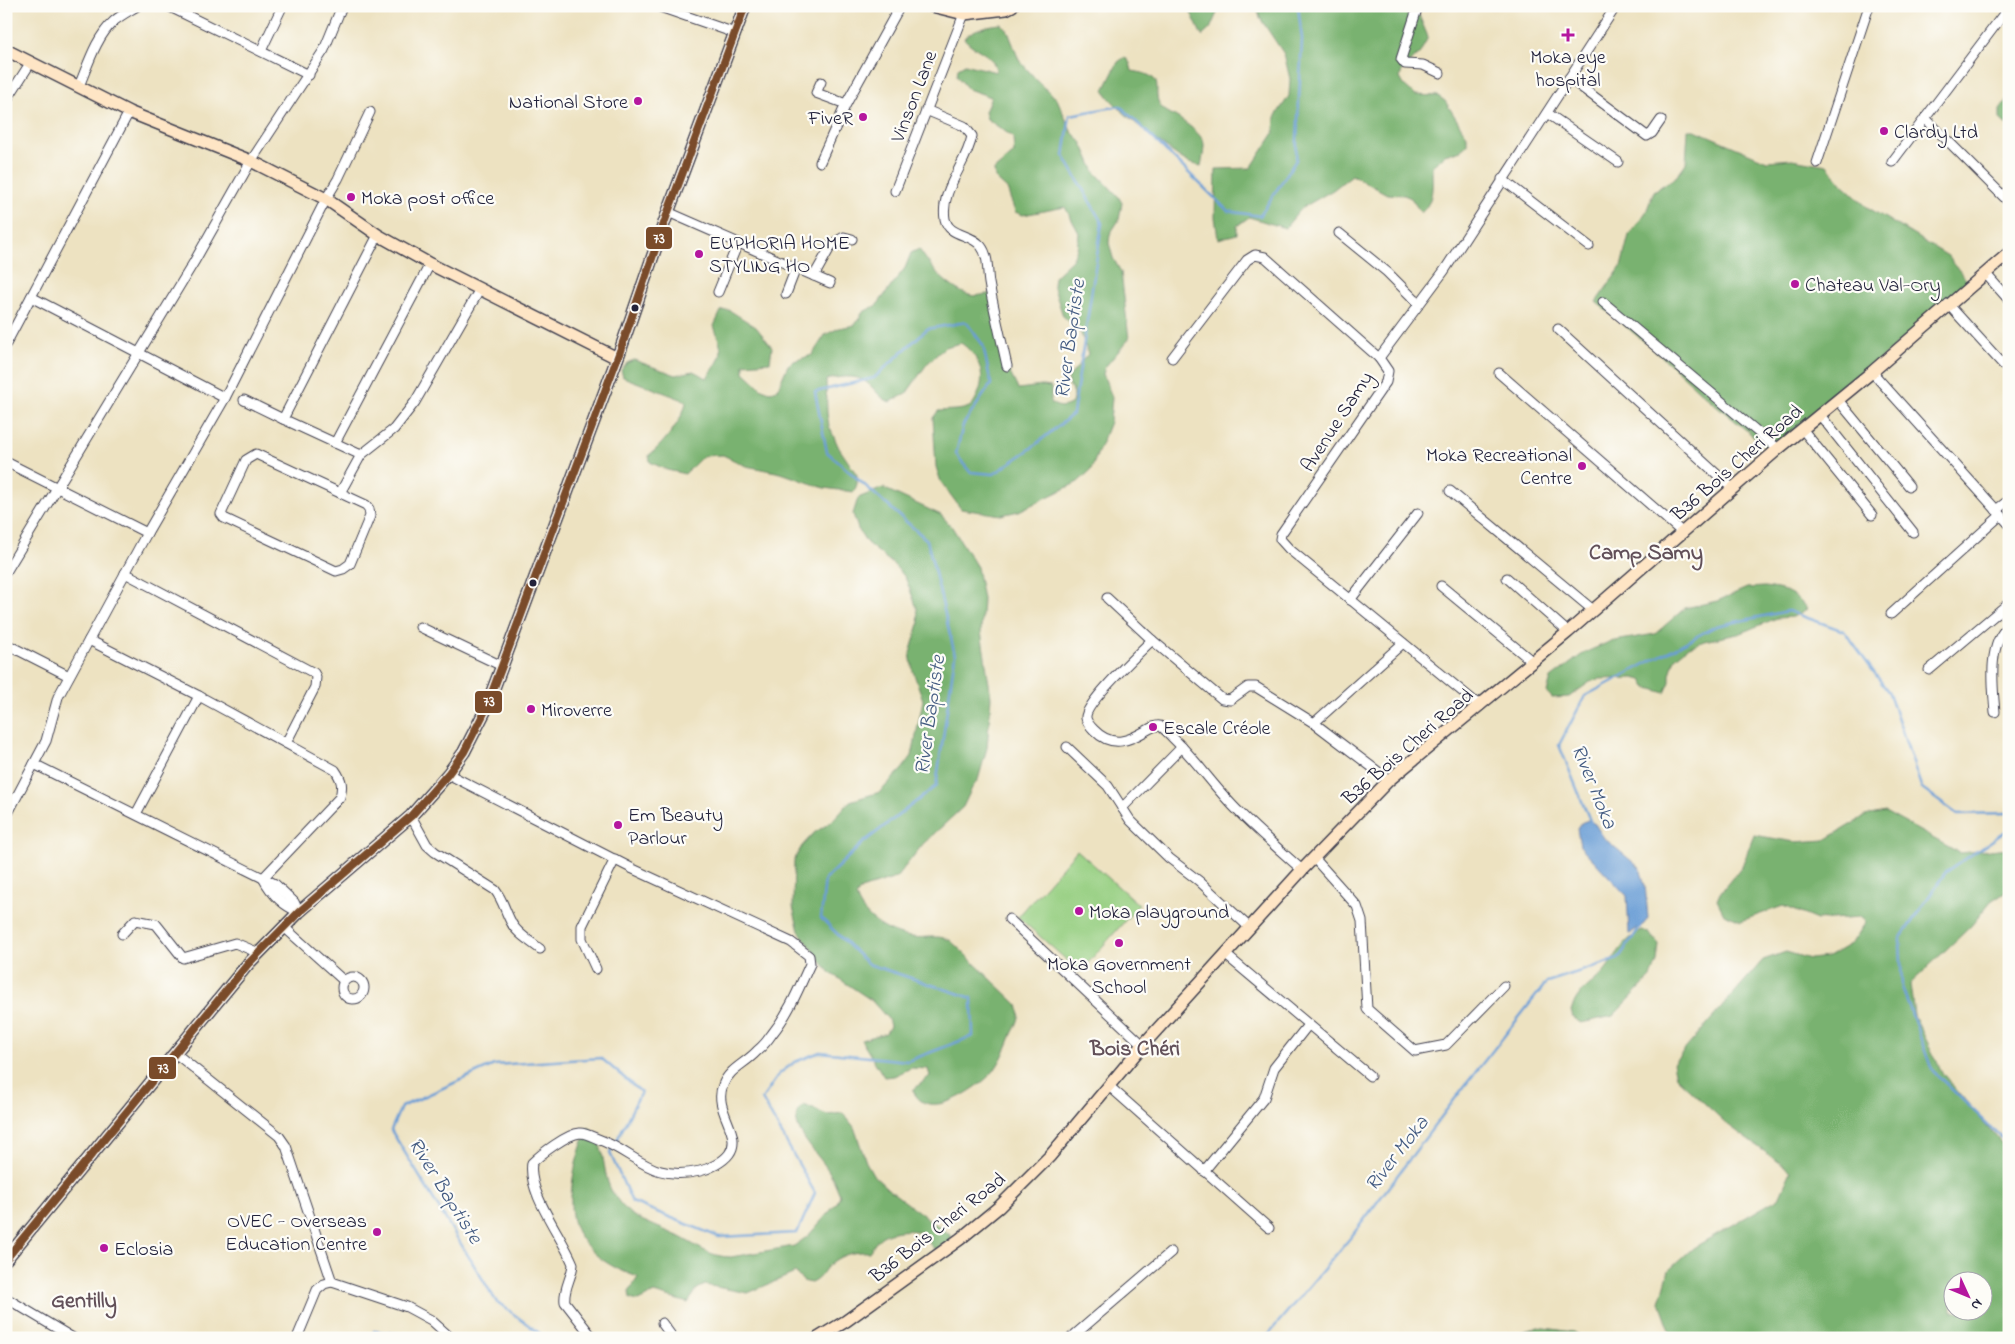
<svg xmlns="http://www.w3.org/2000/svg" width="2015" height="1344" font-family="'Indie Flower',sans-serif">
<rect width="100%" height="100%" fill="#fdfcf7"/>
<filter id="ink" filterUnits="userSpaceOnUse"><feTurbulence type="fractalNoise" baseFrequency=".02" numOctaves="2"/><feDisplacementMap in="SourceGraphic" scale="10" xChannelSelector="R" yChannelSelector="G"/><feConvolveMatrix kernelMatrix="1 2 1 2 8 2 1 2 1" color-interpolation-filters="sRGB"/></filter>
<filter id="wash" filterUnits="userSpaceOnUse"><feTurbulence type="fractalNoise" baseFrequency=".0096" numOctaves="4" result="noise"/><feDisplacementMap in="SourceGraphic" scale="20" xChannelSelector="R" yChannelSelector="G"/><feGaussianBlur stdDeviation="1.12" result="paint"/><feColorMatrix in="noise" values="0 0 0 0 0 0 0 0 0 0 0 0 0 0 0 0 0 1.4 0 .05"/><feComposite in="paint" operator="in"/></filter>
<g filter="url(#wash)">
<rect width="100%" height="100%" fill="#ede2c1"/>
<!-- green -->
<path fill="#97cf82" stroke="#5c785e" d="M1077 850 1139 905 1080 972 1018 917Z"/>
<!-- forest -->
<g fill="#79b270" stroke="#4e6a56" fill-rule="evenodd">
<path d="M1188 6H1220L1210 29 1202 36Z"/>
<path d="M1257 6H1414L1416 8 1428 37 1420 53 1402 70 1400 78 1404 85 1415 95 1438 96 1445 101 1467 136V145L1461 150 1445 155 1432 166C1432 183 1435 201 1421 213L1411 198 1404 195 1387 194 1352 175 1333 190 1302 208 1285 228 1249 217 1237 226V234L1218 239 1215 217 1216 169 1251 168 1274 133 1275 117 1289 96 1290 79 1284 54 1260 18Z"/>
<path d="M1001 24 1007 29 1019 60 1042 86 1057 99 1071 131 1082 143 1095 172 1118 196 1122 203 1119 220 1110 234 1109 243 1113 258 1121 272 1129 339 1105 367 1103 374 1112 397 1110 422 1091 470 1078 482 1019 511 1001 515 961 509 941 482 936 467 933 418 938 411C947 410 961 411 969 407 974 404 976 398 978 394 987 374 978 355 961 343L945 347 927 364 906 394 890 402C879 398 875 388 866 382 855 374 838 377 826 380L827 413 829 426 839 448 857 475V484L854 492 824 488 781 473 746 466 723 455 703 456 685 474 667 470 650 462 649 455C662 446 685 417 686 401L623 377 621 370 627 363 634 360 676 375 693 371 707 378C724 354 724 354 714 326L721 311 729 310 756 327 772 347 770 362 744 364V372L762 389 770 392 777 390 788 365 794 361 812 355 825 335 839 328 855 325 863 312 877 305 905 268 911 253 919 249C931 267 947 288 969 295 975 297 986 294 993 293L1007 367 1018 389 1042 386 1051 387V403C1059 408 1064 408 1072 403L1074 393 1070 387 1068 378 1088 354 1080 331 1063 316 1053 285 1054 277 1072 260 1077 249 1079 233 1065 207 1023 215 1015 212 1007 189 995 178 994 170 1014 153 1013 137 987 119 985 112 991 97 968 89 957 76 958 68 965 64 996 72C995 53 973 51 964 38 973 29 988 25 1001 24Z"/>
<path d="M1125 57 1130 63 1132 71C1172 77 1148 91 1162 108 1165 111 1171 114 1175 116 1184 122 1205 135 1204 146 1204 153 1202 160 1201 166 1197 165 1193 164 1189 163 1172 154 1111 106 1104 90L1118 62Z"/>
<path d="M2009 98V127L2000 119V110Z"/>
<path d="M1688 130H1695L1767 161 1792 159 1827 165 1843 185 1867 207 1948 256 1968 282 1774 453 1705 396 1657 352 1596 302 1621 267 1629 235 1646 212 1654 191 1676 177 1686 163Z"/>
<path d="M883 488 941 515 952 527 977 567 983 599 981 631 991 697 987 748 978 780 972 788 963 807 923 844 896 878 861 889 856 896C862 918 889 934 911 937 925 939 937 934 950 940L1018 1005C1022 1016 1017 1024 1012 1034 1007 1047 1002 1060 993 1072 978 1089 926 1124 913 1090L930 1076 928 1069 911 1068 894 1076 884 1077 861 1040 886 1033 890 1026 888 1019 871 1000 829 972 799 931 793 907 794 860 802 846 814 833 831 822 850 801 880 792 903 768 912 756 923 700 913 671 910 653 919 624 917 608 905 577 893 564 867 543 858 529 853 514 858 498Z"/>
<path d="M1765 587C1787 590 1793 592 1807 609L1793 617 1777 618 1738 634 1704 641 1687 648 1675 658 1670 674V682L1665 693 1646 687 1642 680 1634 678 1599 679 1590 682 1569 697 1552 698 1547 692 1551 678 1584 653 1609 642 1655 634 1685 608 1717 601 1747 588Z"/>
<path d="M1885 812 1960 853 2009 848V889L1991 901 1971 926 1910 984 1914 1015 1943 1074 2009 1152V1338H1673L1660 1302 1669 1270 1693 1248 1779 1198 1791 1171 1727 1124 1676 1077 1673 1063 1763 960 1786 952 1810 959 1828 957 1852 943 1866 922 1860 917 1817 920 1783 906 1741 921 1724 914 1717 900 1720 893 1742 866 1754 835 1795 842 1825 840 1865 816ZM1952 1282H1982V1312H1952Z"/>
<path d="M1641 931 1649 933 1659 944 1657 962 1651 977 1613 1016 1581 1023 1573 1018 1571 1011C1578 988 1593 986 1606 969 1617 955 1624 939 1641 931Z"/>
<path d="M804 1105 827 1115 843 1113 854 1127 866 1162 874 1176 888 1189 950 1235V1243L943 1248 934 1249 929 1243 928 1235C917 1228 889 1229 879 1239 875 1243 872 1248 869 1252 854 1251 839 1255 828 1266 822 1273 820 1279 811 1283L803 1281 795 1273 748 1293 705 1285 697 1289 688 1303 654 1293 638 1301 630 1299 629 1292 638 1277C613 1269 590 1255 577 1232 563 1204 576 1153 589 1127 608 1145 600 1174 614 1195 618 1201 626 1211 632 1215 646 1223 663 1229 678 1236 696 1245 709 1257 731 1257L794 1246 808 1236 837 1203 840 1195C836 1186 833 1177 828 1170 818 1153 781 1122 804 1105Z"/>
<path d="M1538 1327 1573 1332 1583 1338H1501Z"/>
</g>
<!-- water -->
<path fill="#6a9ed6" stroke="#466088" d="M1588 820 1595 824 1604 838 1640 868 1645 885 1648 918 1644 924 1629 934 1627 896 1580 846 1577 829 1581 823Z"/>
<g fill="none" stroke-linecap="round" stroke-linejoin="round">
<!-- stream -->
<g stroke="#6a9ed6" stroke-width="2.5">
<path d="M1591 823 1559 745 1585 696 1716 626 1788 611 1844 631 1889 693 1922 789 1957 814 2009 813"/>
<path d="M2009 829 1945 873 1900 939 1902 987 1932 1070 2009 1145"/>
<path d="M612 1149 610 1153 632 1202 719 1237 797 1233 815 1193 762 1099 780 1073 795 1062 820 1052 908 1061 973 1036 972 998 868 964 821 918 825 879 864 842 936 786 955 655 927 540 827 452 815 392 874 378 927 329 966 322 983 345 991 384 963 425 956 454 970 472 994 474 1030 449 1073 414 1102 223 1064 156 1070 115 1120 106 1228 211 1260 216 1296 160 1302 39 1298 6"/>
<path d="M372 1338 374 1331 398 1334 403 1338"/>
<path d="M546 1338 496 1301 391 1130 401 1107 494 1065 601 1058 641 1092 615 1144"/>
<path d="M1265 1338 1351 1237 1463 1088 1547 982 1618 959 1640 927 1639 924"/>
</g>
</g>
</g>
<g filter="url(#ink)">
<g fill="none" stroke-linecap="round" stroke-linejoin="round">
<defs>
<g id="street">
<path d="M168 6 309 75"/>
<path d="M657 6 735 33"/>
<path d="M1418 6 1401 59 1405 64 1423 65 1440 73"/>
<path d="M261 51 281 9"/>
<path d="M1569 78 1647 136 1652 133 1661 120"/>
<path d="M821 82 816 93 846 104"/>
<path d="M79 86C88 65 96 37 114 21 121 15 129 11 137 6"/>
<path d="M6 101 31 62"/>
<path d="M926 110 964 126 972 136C967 164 940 189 945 219 949 237 971 233 981 246 989 256 987 271 989 283 994 311 1001 338 1007 366"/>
<path d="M1547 113 1618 162"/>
<path d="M1925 118 2009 202"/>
<path d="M820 162 846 104 900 6"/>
<path d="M1892 162 2009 7"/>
<path d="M1817 163 1869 6"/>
<path d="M1502 179 1589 246"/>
<path d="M895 191 964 14"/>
<path d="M668 212 830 283"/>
<path d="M1339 233 1387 272 1419 304"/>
<path d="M1985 273 2009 300"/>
<path d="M814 276 832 244 844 237 852 239"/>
<path d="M718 292 738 243"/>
<path d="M786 294 796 268"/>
<path d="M31 297 225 398"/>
<path d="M1603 302 1778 449"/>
<path d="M1948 304 2009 371"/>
<path d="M1558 329 1733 489"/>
<path d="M6 344 129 112"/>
<path d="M1172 358 1247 260 1255 255 1265 257 1379 358"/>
<path d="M1872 372 2009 524"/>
<path d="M1499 373 1683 533"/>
<path d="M244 400 283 419"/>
<path d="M1838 400 1909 486"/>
<path d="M1820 415 1913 532"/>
<path d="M1803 430 1872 515"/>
<path d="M335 443 430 264"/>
<path d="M256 454 366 505 369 509 370 516 350 564 343 569 336 571 224 518 221 514 246 460Z"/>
<path d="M361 455 283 419 378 235"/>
<path d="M6 462 147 533"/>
<path d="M1450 491 1593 610"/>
<path d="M340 493 361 455 394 429 415 402 480 289"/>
<path d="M1996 510 2009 500"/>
<path d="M6 572 194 262 251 161 324 50 342 6"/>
<path d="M125 573 314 673 316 677 315 687 286 743"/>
<path d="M1507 578 1568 632"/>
<path d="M1441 586 1533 662"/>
<path d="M1107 598 1152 640 1222 699 1230 700 1248 687H1256L1314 723 1389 780"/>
<path d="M1350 600 1418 513"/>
<path d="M1891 614 2001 515"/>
<path d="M420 627 502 666"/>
<path d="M89 640 199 696 335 770C342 780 343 786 340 797L263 878"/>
<path d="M1152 640C1140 652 1084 704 1086 718 1087 723 1090 726 1094 730 1122 759 1149 722 1160 726 1165 729 1170 735 1174 739 1198 762 1216 790 1240 813 1260 833 1281 851 1302 870"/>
<path d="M6 644 69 676"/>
<path d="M1929 670 2009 603"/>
<path d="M1480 706 1289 549 1280 539 1281 534 1386 382 1388 371 1379 358 1444 271 1616 6"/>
<path d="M1995 712C1993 687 1987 643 2009 626"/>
<path d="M1314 723 1403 643"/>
<path d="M1067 747 1108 786 1130 820 1169 858 1199 881 1250 928"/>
<path d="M34 764 275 884 294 902 299 912"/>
<path d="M448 774 633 869 791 942 809 956 810 964C799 988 789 1013 772 1034 768 1040 763 1046 757 1051 745 1064 729 1069 723 1085 712 1110 744 1134 729 1154 723 1162 709 1169 700 1171 650 1182 638 1154 598 1139 593 1137 586 1133 580 1133 567 1134 541 1154 532 1163 527 1193 562 1236 573 1264 572 1278 563 1289 565 1302L593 1338"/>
<path d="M1122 808 1182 747"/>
<path d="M136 814 199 696"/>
<path d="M411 816 427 845 435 852 495 890C503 900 505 911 511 922 516 933 530 941 540 949"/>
<path d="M6 817 46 741 58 697 147 533 225 398 326 199 338 179 370 112"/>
<path d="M1314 858 1357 906 1362 921 1367 1009 1415 1051 1446 1045 1504 986"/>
<path d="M263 878C271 893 283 906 299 912"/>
<path d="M1009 919 1143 1045"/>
<path d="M284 927 344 981"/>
<path d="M122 934 135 920 156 924 183 958 235 943 259 953"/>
<path d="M1226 955 1370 1076"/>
<path d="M596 969 582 939V926L615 859"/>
<circle cx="353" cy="988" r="11"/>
<path d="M175 1053 279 1136 286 1146 332 1282"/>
<path d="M1109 1086 1269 1228"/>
<path d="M1204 1171 1264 1098 1274 1068 1308 1025"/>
<path d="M6 1298 73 1338"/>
<path d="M662 1323 673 1338"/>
<path d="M297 1338 317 1290 324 1284 332 1282 407 1307 431 1320 451 1338"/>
<path d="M1071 1338 1171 1252"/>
</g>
<g id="secondary">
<path d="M932 6 964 14 1006 9 1012 6"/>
<path d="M6 50 129 112 251 161 326 199 378 235 430 264 617 358"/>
<path d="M6 1259 248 964 299 912 411 816 448 774 464 752 485 711 502 666 620 351 668 212 745 6"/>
<path d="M818 1338 846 1321 960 1239 999 1207 1050 1156 1143 1045 1302 870 1389 780 1568 632 1778 449 1872 372 2009 253"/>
</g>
</defs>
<!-- street casing -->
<use href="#street" stroke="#403f4f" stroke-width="11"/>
<!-- secondary casing -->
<use href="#secondary" stroke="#403f4f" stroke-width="14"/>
<!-- street -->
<use href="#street" stroke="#fff" stroke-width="9"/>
<!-- secondary -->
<use href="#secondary" stroke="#fee5c5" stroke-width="11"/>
<defs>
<path id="bus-1" d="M6 1259 248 964 299 912 411 816 448 774 464 752 485 711 502 666 620 351 668 212 745 6"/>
</defs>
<!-- bus-1 casing -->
<use href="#bus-1" stroke="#fdfcf7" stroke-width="11"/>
<!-- bus-1 -->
<use href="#bus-1" stroke="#7a4b2a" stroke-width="8"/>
</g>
</g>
<!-- markers -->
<g fill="#b5179e" stroke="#fdfcf7" stroke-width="2">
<path d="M1565.5 27.5h5v5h5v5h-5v5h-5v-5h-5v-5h5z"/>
<circle cx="638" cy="101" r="5"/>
<circle cx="863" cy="117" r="5"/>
<circle cx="1884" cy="131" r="5"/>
<circle cx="351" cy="197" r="5"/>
<circle cx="699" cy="254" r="5"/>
<circle cx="1795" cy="284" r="5"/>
<circle cx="1582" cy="466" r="5"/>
<circle cx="531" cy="709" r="5"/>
<circle cx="1153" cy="727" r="5"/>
<circle cx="618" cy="825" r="5"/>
<circle cx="1079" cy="911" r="5"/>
<circle cx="1119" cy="943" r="5"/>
<circle cx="377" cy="1232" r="5"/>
<circle cx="104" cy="1248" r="5"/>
</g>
<g fill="#22223b" stroke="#fdfcf7" stroke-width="2">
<circle cx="635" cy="308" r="4.5"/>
<circle cx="533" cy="583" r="4.5"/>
</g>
<g text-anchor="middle" stroke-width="4.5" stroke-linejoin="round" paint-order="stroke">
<!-- poi labels -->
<g font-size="20" fill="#22223b" stroke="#fdfcf7" text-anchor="start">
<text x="1568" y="63" text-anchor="middle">Moka eye<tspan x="1568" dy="23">hospital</tspan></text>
<text x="628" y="108" text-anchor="end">National Store</text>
<text x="853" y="124" text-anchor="end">FiveR</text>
<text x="1894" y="138">Clardy Ltd</text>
<text x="361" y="204">Moka post office</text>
<text x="709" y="249">EUPHORIA HOME<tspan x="709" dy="23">STYLING HO</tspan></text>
<text x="1805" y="291">Chateau Val-Ory</text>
<text x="1572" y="461" text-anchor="end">Moka Recreational<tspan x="1572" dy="23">Centre</tspan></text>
<text x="541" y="716">Miroverre</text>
<text x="1163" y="734">Escale Créole</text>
<text x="628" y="821">Em Beauty<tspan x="628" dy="23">Parlour</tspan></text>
<text x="1089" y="918">Moka playground</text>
<text x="1119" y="970" text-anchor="middle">Moka Government<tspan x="1119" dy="23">School</tspan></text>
<text x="367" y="1227" text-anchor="end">OVEC - Overseas<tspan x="367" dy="23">Education Centre</tspan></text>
<text x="114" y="1255">Eclosia</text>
</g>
<!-- street labels -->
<g font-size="20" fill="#22223b" stroke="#fdfcf7">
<text transform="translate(913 96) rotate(-69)" y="7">Vinson Lane</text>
<text transform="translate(1336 421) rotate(-57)" y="7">Avenue Samy</text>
<text transform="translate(1736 462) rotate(-41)" y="7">B36 Bois Cheri Road</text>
<text transform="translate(1407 746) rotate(-41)" y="7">B36 Bois Cheri Road</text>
<text transform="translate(937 1227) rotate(-38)" y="7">B36 Bois Cheri Road</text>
</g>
<!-- water labels -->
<g font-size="21" font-style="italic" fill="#425a81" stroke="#fdfcf7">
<text transform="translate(1069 339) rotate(-82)" y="7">River Baptiste</text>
<text transform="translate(929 715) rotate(-82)" y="7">River Baptiste</text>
<text transform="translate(1595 786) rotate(68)" y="7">River Moka</text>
<text transform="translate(1396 1153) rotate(-52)" y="7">River Moka</text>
<text transform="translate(446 1190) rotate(58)" y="7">River Baptiste</text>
</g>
<!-- quarter labels -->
<g font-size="22" font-weight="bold" fill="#625059" stroke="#fdfcf7">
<text x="1646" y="559">Camp Samy</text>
<text x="1135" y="1055">Bois Chéri</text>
<text x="84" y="1307">Gentilly</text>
</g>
</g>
<g stroke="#fdfcf7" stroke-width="2">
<rect x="645" y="226" width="28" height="24" rx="5" fill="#7a4b2a"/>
<rect x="474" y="690" width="29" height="24" rx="5" fill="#7a4b2a"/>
<rect x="148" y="1056" width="29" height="24" rx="5" fill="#7a4b2a"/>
</g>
<g font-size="14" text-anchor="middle" font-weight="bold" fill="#fff">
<text x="659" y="243">73</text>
<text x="489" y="706">73</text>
<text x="163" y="1073">73</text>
</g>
<!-- margin -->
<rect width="2015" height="1344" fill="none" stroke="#fdfcf7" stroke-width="25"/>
<!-- north arrow -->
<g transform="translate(1968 1296) rotate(134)"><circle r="24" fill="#fdfcf7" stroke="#a5a5ac"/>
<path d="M0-4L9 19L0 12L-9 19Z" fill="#b5179e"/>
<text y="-8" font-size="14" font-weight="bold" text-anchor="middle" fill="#22223b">N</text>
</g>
</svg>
